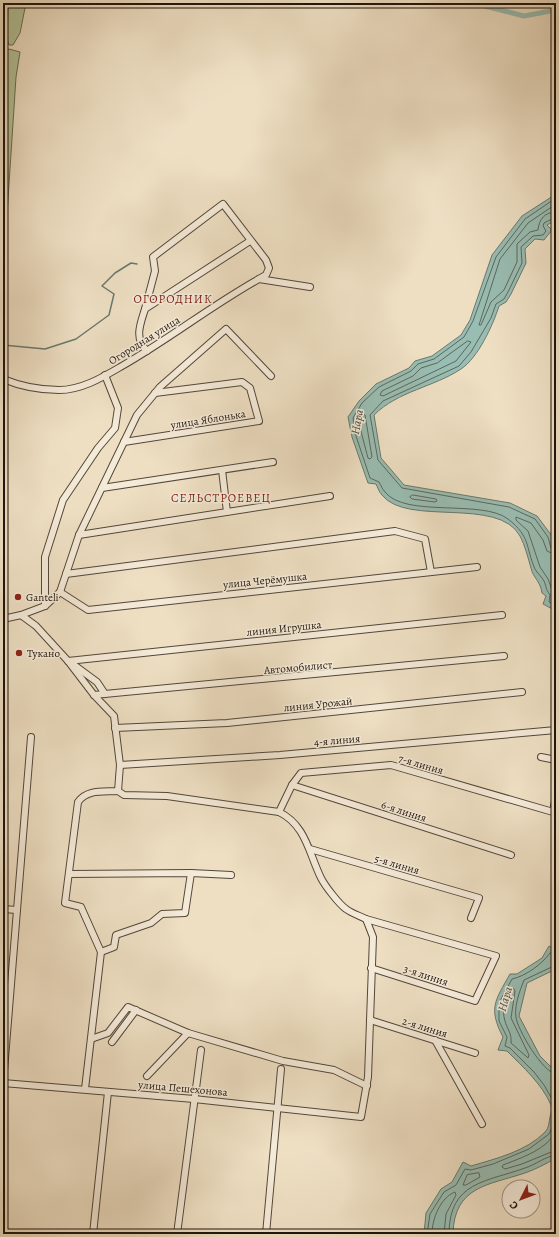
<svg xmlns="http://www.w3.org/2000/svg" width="559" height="1237" font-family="Alegreya,serif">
<rect width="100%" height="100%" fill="#eedfc3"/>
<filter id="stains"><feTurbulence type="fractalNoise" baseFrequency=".005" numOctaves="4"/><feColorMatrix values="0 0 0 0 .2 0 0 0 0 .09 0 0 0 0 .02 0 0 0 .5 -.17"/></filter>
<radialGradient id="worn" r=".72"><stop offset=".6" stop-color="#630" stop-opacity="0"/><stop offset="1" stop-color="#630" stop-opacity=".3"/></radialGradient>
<!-- green -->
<g fill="#b3c398" stroke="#696c52">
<path d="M8 3H26L20 33 13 45H9L7 39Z"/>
<path d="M9 49 20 52 16 77 6 230 3 236V89L6 51Z"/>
</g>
<!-- water -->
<g fill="#99bdb2" stroke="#68796f">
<path d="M556 194V220L547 225 552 230 544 240 535 239 525 249 526 263 511 294 506 302 499 306C493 325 478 358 461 369 434 387 398 391 374 415L381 458 404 485 510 503 537 516 552 536 556 554V611L543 604 546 596 542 593C540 580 533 578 531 568 528 558 525 545 520 536 498 496 407 527 382 495 379 492 378 488 376 484L368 483 352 437 348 417 359 401 376 384 409 368 415 361 432 356 461 335 470 320 492 255 522 216Z"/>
<path d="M549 946 553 949 556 946V969L527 983 519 1016 540 1056 556 1072V1158C546 1164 536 1169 525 1173 489 1185 454 1186 453 1234H424L426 1213 441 1189 452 1182 463 1162 471 1166C495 1159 527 1151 545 1132 549 1128 549 1122 550 1117 551 1114 552 1109 551 1105 542 1084 523 1067 507 1051L498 1050 503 1037C488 1008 495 1001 510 974H517L542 958Z"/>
</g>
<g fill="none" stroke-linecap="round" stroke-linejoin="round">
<!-- shore -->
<g stroke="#5c685e" stroke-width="1">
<path d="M556 198 525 219 496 257 473 321 464 337 434 359 418 364 411 371 379 387 362 403 353 418 356 436 370 478 379 482C381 485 382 489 385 492 405 518 482 499 508 519 531 537 525 546 535 569 537 573 542 577 544 581 547 588 545 588 550 595L549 602 556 606"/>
<path d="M556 204 528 223 500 259 479 325H481L491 302 504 290 517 262V244L530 232 538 230C539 219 545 212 556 212"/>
<path d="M556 217 544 223 543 226 546 231 543 235 533 236 521 247 522 263 508 292 504 299 496 304 491 318 471 352 459 366 383 401 370 415 378 460 402 488 509 507 535 519 548 537 551 548 556 550"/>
<path d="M468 341 471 342 456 361 383 396 380 395 382 391 413 376 421 368 437 363Z"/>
<path d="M362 413 365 415 372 457 370 459 368 458 358 420Z"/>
<path d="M413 495 436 499 437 501 435 502 412 499 410 497Z"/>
<path d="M556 555 547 551 543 540 531 523 516 517V520L528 531 540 567 548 579 556 600"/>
<path d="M556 965 524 980C520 990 514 1006 516 1017 517 1029 543 1073 556 1074"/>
<path d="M514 989 515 991 511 1018 529 1055 528 1058 511 1043C512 1033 507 1029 505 1021 501 1009 506 1000 512 990Z"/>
<path d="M556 1131C548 1149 521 1158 503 1165L502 1167 505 1169 522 1164 556 1150"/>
<path d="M479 1173 480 1177 466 1185H463L467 1175Z"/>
<path d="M427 1234 430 1214 444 1192 456 1185 465 1169 471 1170 493 1164 529 1149 549 1134 553 1125 556 1106 544 1085 534 1072 510 1048 505 1046 507 1037 499 1021V1003L512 979C526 976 542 964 550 953L556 952"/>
<path d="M432 1234C432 1219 440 1198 455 1192L456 1195 446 1214 444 1234"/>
<path d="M449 1234C449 1181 487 1182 525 1168 535 1165 546 1156 556 1155"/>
</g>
<!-- stream -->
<path stroke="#68796f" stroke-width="1.5" d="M3 345 45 349 76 339 109 315 114 294 102 286 115 273 131 263 137 264"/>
<!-- canal -->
<path stroke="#99bdb2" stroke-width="5" d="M473 3 524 16 556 10"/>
<defs>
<g id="minor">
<path d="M259 279 310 287"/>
<path d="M147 351C134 338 140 325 145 309L250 241"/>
<path d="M3 379C20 386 40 390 59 390 82 390 103 377 122 366 171 338 216 302 266 275L269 268 266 260 223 204 153 257 155 271 145 309"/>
<path d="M124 442 259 421 250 388 242 382 155 393"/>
<path d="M222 470 227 512"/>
<path d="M102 488 273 462"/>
<path d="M79 535 330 496"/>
<path d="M66 574 395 531 425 539 431 572"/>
<path d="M60 592 88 610 477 567"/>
<path d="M45 606V557L63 500 98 448 115 428 118 408 105 375"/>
<path d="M21 615 45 606 60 592 79 535 137 415 160 387 226 329 271 376"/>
<path d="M3 619 21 615 36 626 68 661 94 695 114 716 120 765 118 791 124 795 167 796 279 812C306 825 309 854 321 878 325 886 339 904 346 909 351 913 360 916 366 919L373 937 368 1077 361 1117 194 1099 3 1083"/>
<path d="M68 661 502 615"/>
<path d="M74 665 97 682 105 694"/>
<path d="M94 695 504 656"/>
<path d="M115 728 227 723 522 692"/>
<path d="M541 757 556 760"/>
<path d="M120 765 280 755 556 730"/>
<path d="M292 785 511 855"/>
<path d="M279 812 292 785 301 773 391 765 553 812 556 795"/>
<path d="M310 849 479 898 471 918"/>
<path d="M69 874 191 873 231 875"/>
<path d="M3 909 17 910"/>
<path d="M366 919 496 956 475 1001 371 968"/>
<path d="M101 952 114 947 116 935 151 923 162 914 185 913 191 873"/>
<path d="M370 1020 475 1053"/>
<path d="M91 1039 108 1033 128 1007 188 1033 283 1061 334 1070 367 1086"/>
<path d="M435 1040 482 1124"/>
<path d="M112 1042 136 1010"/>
<path d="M147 1076 188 1033"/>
<path d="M3 1083 31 737"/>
<path d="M85 1089 101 952 81 907 65 903 78 802C87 789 103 792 118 791"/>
<path d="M93 1234 108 1092"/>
<path d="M177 1234 201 1050"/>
<path d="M266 1234 281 1069"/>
</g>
</defs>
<!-- minor casing -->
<use href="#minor" stroke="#534739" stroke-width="8"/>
<!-- minor -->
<use href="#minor" stroke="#f4ead8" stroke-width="6"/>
</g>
<!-- markers -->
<g fill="#8f2418" stroke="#f4ead8" stroke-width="1.5">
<circle cx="18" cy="597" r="4"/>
<circle cx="19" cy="653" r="4"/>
</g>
<g text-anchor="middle" stroke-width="3" stroke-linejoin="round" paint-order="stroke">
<!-- street labels -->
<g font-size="11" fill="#1f140b" stroke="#f4ead8">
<text transform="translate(144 340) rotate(-32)" y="4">Огородная улица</text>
<text transform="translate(208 419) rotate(-9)" y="4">улица Яблонька</text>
<text transform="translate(265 580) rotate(-6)" y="4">улица Черёмушка</text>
<text transform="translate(284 628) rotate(-6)" y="4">линия Игрушка</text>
<text transform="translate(298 667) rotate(-5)" y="4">Автомобилист</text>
<text transform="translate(318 704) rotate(-6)" y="4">линия Урожай</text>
<text transform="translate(337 740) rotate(-5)" y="4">4-я линия</text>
<text transform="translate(421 764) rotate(16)" y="4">7-я линия</text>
<text transform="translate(404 811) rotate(18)" y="4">6-я линия</text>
<text transform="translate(397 864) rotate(16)" y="4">5-я линия</text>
<text transform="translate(426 975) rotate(18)" y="4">3-я линия</text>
<text transform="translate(425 1027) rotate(17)" y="4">2-я линия</text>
<text transform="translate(183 1088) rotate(5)" y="4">улица Пешехонова</text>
</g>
<!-- poi labels -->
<g font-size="11" fill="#1f140b" stroke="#f4ead8" text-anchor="start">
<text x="26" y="601">Ganteli</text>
<text x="27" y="657">Тукано</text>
</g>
<!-- neighbourhood labels -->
<g font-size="12" letter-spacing="1" fill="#7a1f14" stroke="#f4ead8">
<text x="173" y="303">ОГОРОДНИК</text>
<text x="221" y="502">СЕЛЬСТРОЕВЕЦ</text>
</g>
<!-- water labels -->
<g font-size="12" font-style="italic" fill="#4a4f45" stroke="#f4ead8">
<text transform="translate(357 422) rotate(-80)" y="4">Нара</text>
<text transform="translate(505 999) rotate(-73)" y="4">Нара</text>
</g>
</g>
<!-- margin -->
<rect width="559" height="1237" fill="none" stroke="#eedfc3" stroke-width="16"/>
<rect x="4" y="4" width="551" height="1229" fill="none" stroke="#1f140b" stroke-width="2"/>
<rect x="8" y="8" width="543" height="1221" fill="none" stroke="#1f140b"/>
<!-- north arrow -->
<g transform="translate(521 1199) rotate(228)"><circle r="19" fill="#f4ead8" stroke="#9f9486"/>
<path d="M0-3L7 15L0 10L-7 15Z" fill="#8f2418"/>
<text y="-6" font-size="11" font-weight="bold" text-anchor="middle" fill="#1f140b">С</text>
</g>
<rect width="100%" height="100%" filter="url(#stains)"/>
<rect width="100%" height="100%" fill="url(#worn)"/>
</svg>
